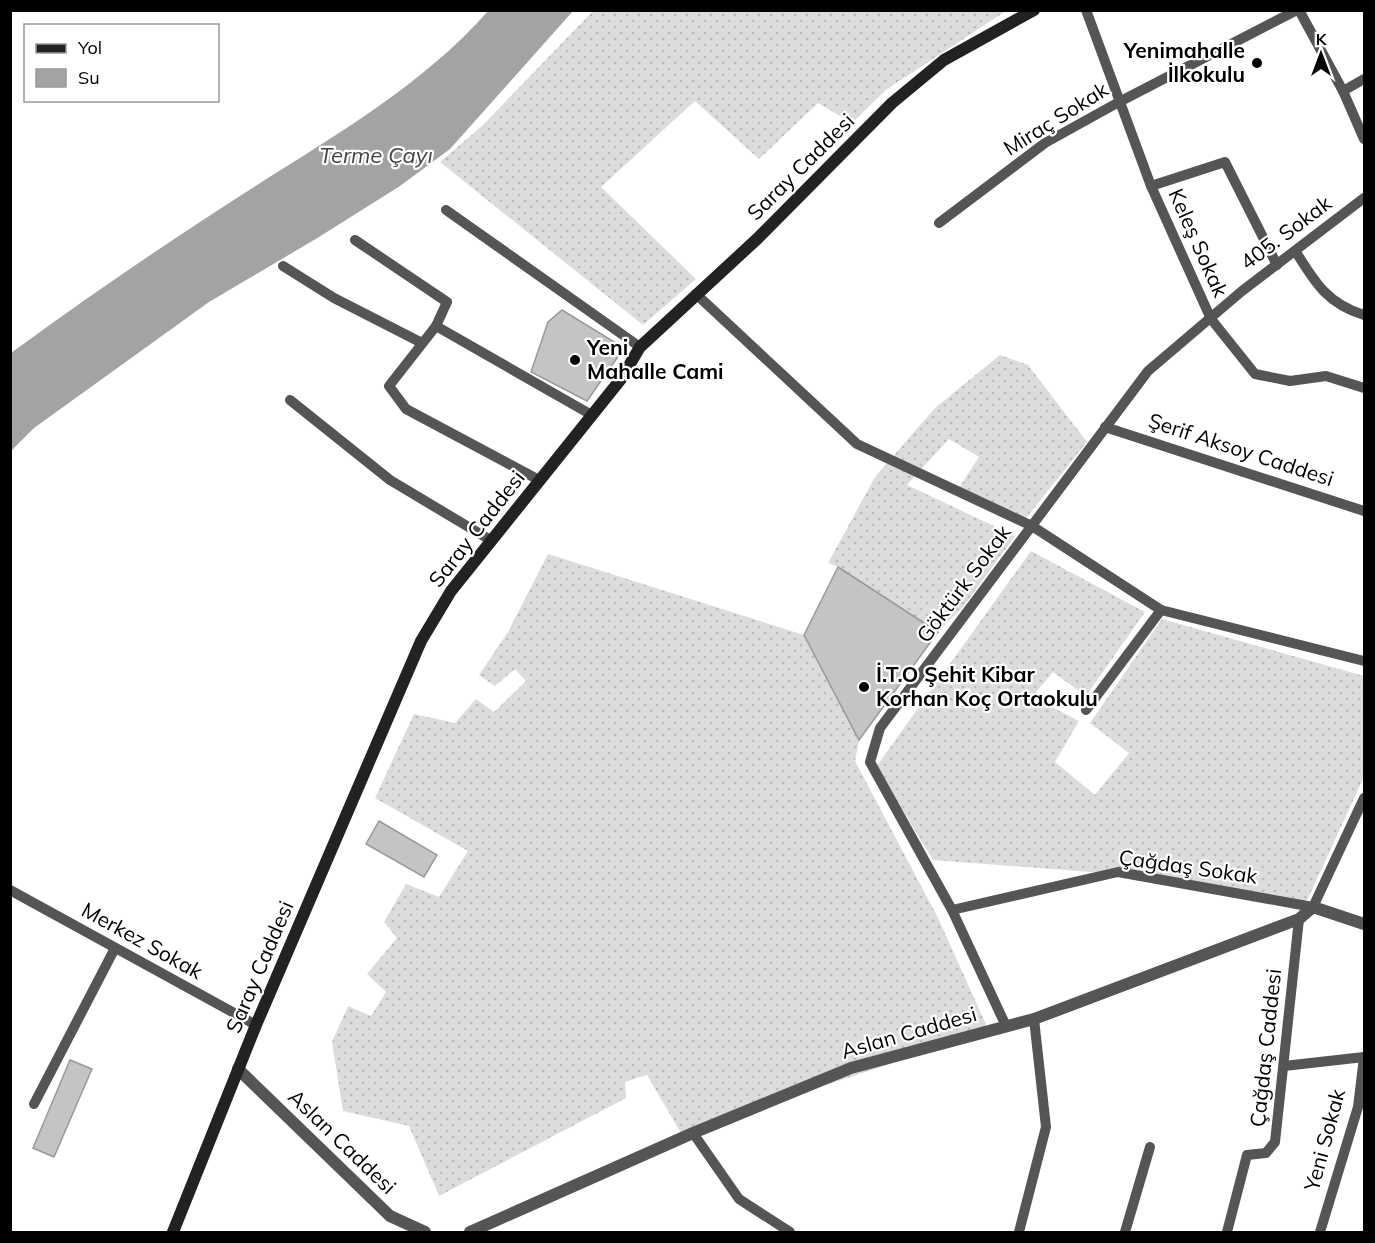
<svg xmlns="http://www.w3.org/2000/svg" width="1375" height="1243" font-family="Mulish,sans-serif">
<defs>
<pattern id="grass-dots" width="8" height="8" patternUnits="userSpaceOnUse" patternTransform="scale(1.5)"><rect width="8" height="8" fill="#dcdcdc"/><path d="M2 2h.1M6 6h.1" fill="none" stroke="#bbb" stroke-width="1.8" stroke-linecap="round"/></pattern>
</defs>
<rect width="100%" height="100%" fill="#fff"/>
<!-- grass -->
<g fill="url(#grass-dots)">
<path d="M593 11V10L1006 11 887 89 852 123 818 103 759 159 695 101 601 187 696 279 643 325 440 162 482 126Z"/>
<path d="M1000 355 1028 365 1087 442 1023 522 957 491 979 457 949 439 907 485 1015 536 963 607 938 632 838 567 828 563 875 477 935 408Z"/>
<path d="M1031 551 1145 612 1086 696 1053 672 1032 697 1079 721 1055 762 1095 795 1129 753 1090 723 1162 619 1364 676V777L1304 907 1117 874 933 860 876 767Z"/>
<path d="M548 554 804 635 859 740 855 761 938 918 989 1031 681 1133 647 1075 625 1082 626 1098 439 1196 409 1126 343 1111 332 1042 348 1006 371 1016 386 992 367 974 397 938 384 922 406 884 439 897 468 851 375 798 414 714 455 723 476 699 494 712 526 681 515 669 495 686 479 675 508 632Z"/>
</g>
<!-- water -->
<path fill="#a3a3a3" d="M489 10 573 11 450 149 400 186 319 237 209 302 34 428 11 451V353C90 295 171 240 254 187 337 134 423 85 489 10Z"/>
<!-- building -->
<g fill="#c4c4c4" stroke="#999" stroke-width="1.5">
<path d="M562 310 624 348 587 401 531 372 548 322Z"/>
<path d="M838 567 938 632 859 740 804 635Z"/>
<path d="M379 821 437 855 424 877 366 844Z"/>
<path d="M70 1060 92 1069 54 1157 33 1148Z"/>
</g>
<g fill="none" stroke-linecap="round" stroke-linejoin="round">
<!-- minor -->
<g stroke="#555" stroke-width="10">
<path d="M1086 10 1151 186 1211 319 1255 374 1290 381 1326 376 1364 388"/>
<path d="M1299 10 1343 91 1364 139"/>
<path d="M1343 91 1364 79"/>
<path d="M1151 186 1225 162 1277 265"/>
<path d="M446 210 640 347"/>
<path d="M939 223 1045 143 1119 102 1297 10"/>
<path d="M355 240 447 302 436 326 389 386 406 409 539 480"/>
<path d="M1296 252C1315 283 1328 304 1364 315"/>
<path d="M283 266 334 298 422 343"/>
<path d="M696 294 857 444 1032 526 1161 610"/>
<path d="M436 326 590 414"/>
<path d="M290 400 390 480 492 541"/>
<path d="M1105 427 1364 511"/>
<path d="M1086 710 1161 610 1364 661"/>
<path d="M10 890 256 1025"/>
<path d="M952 910 1118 872 1313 907 1364 798"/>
<path d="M1006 1026 952 910 870 762 880 728 1148 371 1242 291 1364 198"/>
<path d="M1284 1066 1364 1057"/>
<path d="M34 1104 114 950"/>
<path d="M693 1133 739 1199 790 1232"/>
<path d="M1019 1232 1046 1127 1034 1019"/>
<path d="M1125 1232 1150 1147"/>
<path d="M1227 1232 1247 1155 1266 1153 1275 1142 1299 919"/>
<path d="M1320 1232 1358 1107 1364 1057"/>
</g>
<!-- tertiary -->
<g stroke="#555" stroke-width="12">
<path d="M238 1069 390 1216 425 1232"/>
<path d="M470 1232 693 1133 851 1068 1034 1019 1299 919 1313 907 1364 924"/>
</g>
<!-- secondary -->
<path stroke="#222" stroke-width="12" d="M173 1232 256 1025 421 641 451 591 621 379 640 347 757 239 892 103 944 60 1034 10"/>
</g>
<!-- markers -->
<g fill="#000" stroke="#fff" stroke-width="2">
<circle cx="1257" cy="63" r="6"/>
<circle cx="575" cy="360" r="6"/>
<circle cx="864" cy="687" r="6"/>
</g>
<g text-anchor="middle" stroke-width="4.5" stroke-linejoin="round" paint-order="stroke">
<!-- poi labels -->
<g font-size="21" font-weight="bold" fill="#000" stroke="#fff" text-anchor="start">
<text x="1245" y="58" text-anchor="end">Yenimahalle<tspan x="1245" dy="24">İlkokulu</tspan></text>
<text x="587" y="355">Yeni<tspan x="587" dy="24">Mahalle Cami</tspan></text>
<text x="876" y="682">İ.T.O Şehit Kibar<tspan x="876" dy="24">Korhan Koç Ortaokulu</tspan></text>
</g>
<!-- street labels -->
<g font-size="21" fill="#000" stroke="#fff">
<text transform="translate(1056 119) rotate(-32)" y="7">Miraç Sokak</text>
<text transform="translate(801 167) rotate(-45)" y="7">Saray Caddesi</text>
<text transform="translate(1286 233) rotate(-37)" y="7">405. Sokak</text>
<text transform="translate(1198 243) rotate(66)" y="7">Keleş Sokak</text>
<text transform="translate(1241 450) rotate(18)" y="7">Şerif Aksoy Caddesi</text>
<text transform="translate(477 529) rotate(-52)" y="7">Saray Caddesi</text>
<text transform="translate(964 584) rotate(-53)" y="7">Göktürk Sokak</text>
<text transform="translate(1188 867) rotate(8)" y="7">Çağdaş Sokak</text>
<text transform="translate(142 941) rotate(29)" y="7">Merkez Sokak</text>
<text transform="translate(260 967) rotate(-67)" y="7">Saray Caddesi</text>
<text transform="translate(909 1033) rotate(-16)" y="7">Aslan Caddesi</text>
<text transform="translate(1266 1048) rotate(-84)" y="7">Çağdaş Caddesi</text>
<text transform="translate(1325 1140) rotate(-75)" y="7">Yeni Sokak</text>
<text transform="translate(342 1142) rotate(44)" y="7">Aslan Caddesi</text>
</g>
<!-- water labels -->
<g font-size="22" font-style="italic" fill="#444" stroke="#fff">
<text x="376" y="163">Terme Çayı</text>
</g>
</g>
<!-- border -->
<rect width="1375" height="1243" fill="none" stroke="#000000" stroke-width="24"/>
<!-- legend -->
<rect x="24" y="24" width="195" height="78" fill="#ffffff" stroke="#999999" stroke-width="1.5"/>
<rect x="36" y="44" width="30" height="9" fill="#222222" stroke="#999999" stroke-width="1.5"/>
<text x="78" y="54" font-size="18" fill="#000000">Yol</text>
<rect x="36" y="69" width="30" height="18" fill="#a3a3a3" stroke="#999999" stroke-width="1.5"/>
<text x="78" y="84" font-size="18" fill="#000000">Su</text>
<!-- north arrow -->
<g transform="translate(1321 54)" stroke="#ffffff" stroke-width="4.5" paint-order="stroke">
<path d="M0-4.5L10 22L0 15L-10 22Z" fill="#000000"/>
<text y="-9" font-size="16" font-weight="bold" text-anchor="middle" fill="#000000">K</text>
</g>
</svg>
